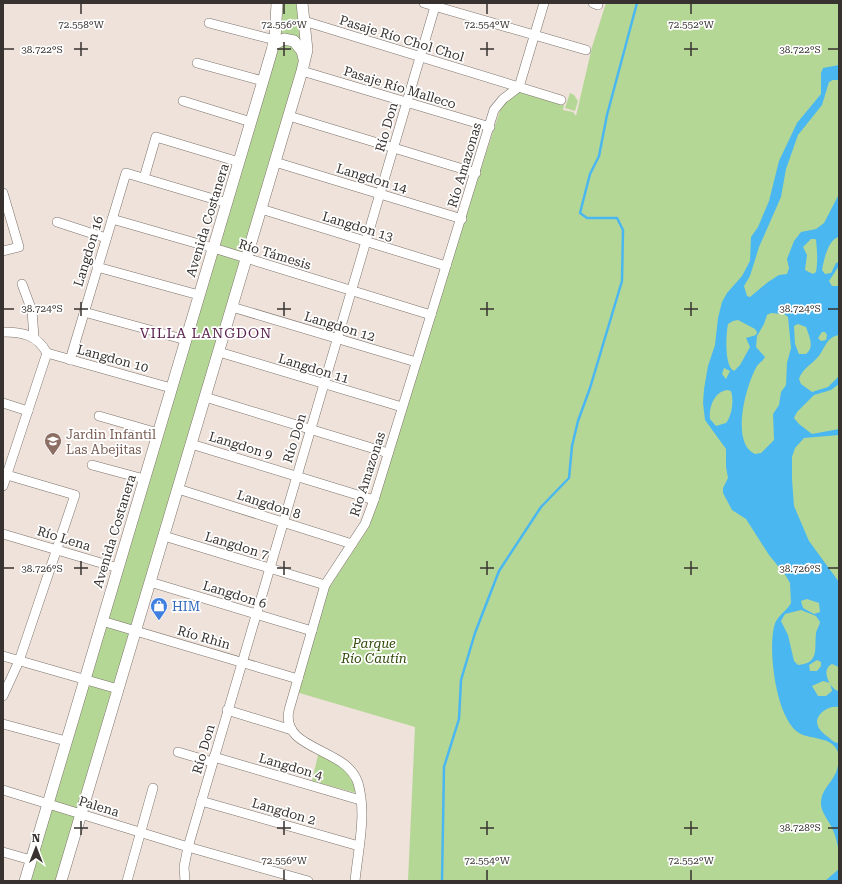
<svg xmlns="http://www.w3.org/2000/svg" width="842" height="884" font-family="'Roboto Serif',serif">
<rect width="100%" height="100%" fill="#eee2da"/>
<!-- green -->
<g fill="#b5d795">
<path d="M279 3H300L305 50 59 881H26L276 40Z"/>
<path d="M606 3H839V881H408L415 727 296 692 329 588 369 527 476 184 507 89 552 100 564 105 563 110 573 112 576 116 592 47Z"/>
<path d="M570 93 574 95 578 101 575 111 565 108Z"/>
<path d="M319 751C337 759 352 774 356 793L312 781Z"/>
</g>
<!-- water -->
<g fill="#4bb7f0" fill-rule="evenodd">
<path d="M839 65V80H833L829 82 822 105 798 135 786 169 781 197 759 247 750 276 744 286 747 296 750 297 768 282 779 275 787 274 789 268 787 259 794 241 801 232 816 229 824 223 839 194V237C828 239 824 260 822 270L825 274 831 273 836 263 839 262V266L829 281 832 286H839V335C826 337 825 349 818 357 811 365 802 369 799 379L801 384 812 392 828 387 839 376V384L831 390 814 395 797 412 794 418 799 424 812 434 839 429V435L804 438 795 448 792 457V479L794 506 809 541 839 582V667L832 664C819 670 832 691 839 691V707C830 705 818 712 817 721 817 729 823 733 828 737 832 740 834 743 839 743V852C837 844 836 836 832 828 829 821 821 812 821 804 821 783 842 781 838 752 832 736 811 740 799 733 776 719 768 651 774 627 776 616 786 612 791 603L790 583 786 576 769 555 746 519 732 510 723 493V488L728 478 726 467V449L705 420 703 403 704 389 708 366 715 345 718 318 722 302 727 293 742 276 750 261 751 237 758 227 769 201 779 161 797 123 821 94V73L823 68ZM811 239H815L816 240C817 251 818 261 816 272L813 274 805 270 807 255 803 247ZM771 313 784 314 788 317 791 348 787 363 786 385 781 392 779 405 773 414 774 440 761 453 755 454C730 443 746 385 757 366 759 363 763 361 765 357L756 347 757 336 764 324 767 315ZM738 320 755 329 757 332 756 335 746 338 750 347 740 365 734 371C724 366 726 334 728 324L733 321ZM798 324 806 327C809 336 815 347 806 354H799L795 344 794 326ZM822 332H825L827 335 826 340 821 341 818 338ZM724 368 730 371 726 379 722 374ZM727 390 731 391C734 401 732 415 726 423L716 426 710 419C709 407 714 392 727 390ZM807 599 819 603 820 612 814 614 803 608 801 601ZM801 610 816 616 820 622C819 627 816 630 816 634 814 649 820 663 798 665L794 661 788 635 781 621 785 614ZM817 660 821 662V666L817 671H810L809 665ZM823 681 830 683 832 691 826 696H818L812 686Z"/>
<path d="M839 869V881H825Z"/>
</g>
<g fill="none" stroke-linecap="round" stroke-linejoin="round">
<!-- stream -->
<path stroke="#4bb7f0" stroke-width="2.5" d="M442 881 444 767 459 719 461 680 475 633 499 571 541 507 569 478 572 446 578 421 590 388 622 281 623 230 617 218H587L580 213 590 174 599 156 607 115 637 3"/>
<defs>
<g id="minor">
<path d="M424 3 586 50"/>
<path d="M593 3 598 5"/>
<path d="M304 21 561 100"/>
<path d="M209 23 275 40"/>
<path d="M197 63 263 81"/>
<path d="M302 71 490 127"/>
<path d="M183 101 251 122"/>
<path d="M289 116 476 173"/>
<path d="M275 162 462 219"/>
<path d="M144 178 156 137 239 162"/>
<path d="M3 193 19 247 3 251"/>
<path d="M261 209 446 266"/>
<path d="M112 219 220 250 431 315"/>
<path d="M57 222 106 238"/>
<path d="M97 267 199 295"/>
<path d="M22 284 32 311 34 337"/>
<path d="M232 307 416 362"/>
<path d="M84 312 186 340"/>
<path d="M3 332C23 332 37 335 47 353"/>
<path d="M219 352 402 407"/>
<path d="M47 353 171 388"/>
<path d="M70 360 126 173 227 203"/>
<path d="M205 397 388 453"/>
<path d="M3 403 28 411"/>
<path d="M99 416 158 433"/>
<path d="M191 444 374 500"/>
<path d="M92 465 144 479"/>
<path d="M3 486 47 353"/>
<path d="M178 489 352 544"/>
<path d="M3 534 118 568"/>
<path d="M164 536 325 585"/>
<path d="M150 582 312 631"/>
<path d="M102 621 298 679"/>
<path d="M3 656 118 689"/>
<path d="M3 696 19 661 75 495 7 475"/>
<path d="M227 710 292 730"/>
<path d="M3 724 66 741"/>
<path d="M178 752 212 762"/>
<path d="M214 757 360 800"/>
<path d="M3 790 188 847 308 881"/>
<path d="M201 801 359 846"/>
<path d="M3 852 31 860"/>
<path d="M127 881 153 788"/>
<path d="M185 881 184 867 188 847 436 3"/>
<path d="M355 881C358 850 367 814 358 783 347 747 280 751 289 710L325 585 365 524 374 500 494 110 503 99 519 87 544 3"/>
</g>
<g id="major">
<path d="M273 45 284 39 294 41 302 51 304 59"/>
<path d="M25 881 263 81 275 40 277 3"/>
<path d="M61 881 302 71 307 50 302 3"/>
</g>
</defs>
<!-- minor casing -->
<use href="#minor" stroke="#7d736b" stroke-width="10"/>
<!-- major casing -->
<use href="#major" stroke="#7d736b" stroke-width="12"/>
<!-- minor -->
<use href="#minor" stroke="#fff" stroke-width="9"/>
<!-- major -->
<use href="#major" stroke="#fff" stroke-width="11"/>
</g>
<!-- ticks -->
<path fill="none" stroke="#37322f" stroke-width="1.5" d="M81 4V14M284 4V14M487 4V14M691 4V14M81 42V56M284 42V56M487 42V56M691 42V56M4 49H14M74 49H88M277 49H291M480 49H494M684 49H698M828 49H838M81 302V316M284 302V316M487 302V316M691 302V316M4 309H14M74 309H88M277 309H291M480 309H494M684 309H698M828 309H838M81 561V575M284 561V575M487 561V575M691 561V575M4 568H14M74 568H88M277 568H291M480 568H494M684 568H698M828 568H838M81 821V835M284 821V835M487 821V835M691 821V835M74 828H88M277 828H291M480 828H494M684 828H698M828 828H838M284 870V880M487 870V880M691 870V880"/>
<!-- icons -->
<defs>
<symbol id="school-pin" viewBox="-11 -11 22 30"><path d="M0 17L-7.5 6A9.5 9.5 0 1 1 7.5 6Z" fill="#8d6e63" stroke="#fff"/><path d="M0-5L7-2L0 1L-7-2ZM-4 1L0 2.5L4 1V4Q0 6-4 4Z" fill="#fff"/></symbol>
<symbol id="shop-pin" viewBox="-11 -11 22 30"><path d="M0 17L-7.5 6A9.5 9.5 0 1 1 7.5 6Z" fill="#3f7fe0" stroke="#fff"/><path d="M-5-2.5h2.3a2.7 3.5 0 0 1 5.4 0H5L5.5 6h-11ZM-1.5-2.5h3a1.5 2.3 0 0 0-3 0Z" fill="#fff"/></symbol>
</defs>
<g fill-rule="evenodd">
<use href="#school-pin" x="43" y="431" width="20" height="27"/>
<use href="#shop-pin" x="149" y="596" width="20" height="27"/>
</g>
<g text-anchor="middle" stroke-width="3.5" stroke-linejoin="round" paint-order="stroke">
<!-- street labels -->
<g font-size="13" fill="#37322f" stroke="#fff">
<text transform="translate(402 38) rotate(17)" y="5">Pasaje Río Chol Chol</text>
<text transform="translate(400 87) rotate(17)" y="5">Pasaje Río Malleco</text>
<text transform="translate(386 127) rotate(-74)" y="5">Río Don</text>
<text transform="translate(464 165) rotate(-73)" y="5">Río Amazonas</text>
<text transform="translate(372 178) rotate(17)" y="5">Langdon 14</text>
<text transform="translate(207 220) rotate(-73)" y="5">Avenida Costanera</text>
<text transform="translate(358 226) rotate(17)" y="5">Langdon 13</text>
<text transform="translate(88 251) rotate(-73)" y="5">Langdon 16</text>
<text transform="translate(275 254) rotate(17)" y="5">Río Támesis</text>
<text transform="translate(340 326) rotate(17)" y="5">Langdon 12</text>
<text transform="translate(113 358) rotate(15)" y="5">Langdon 10</text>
<text transform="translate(314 368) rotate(17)" y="5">Langdon 11</text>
<text transform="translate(294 438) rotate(-73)" y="5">Río Don</text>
<text transform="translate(241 445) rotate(17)" y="5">Langdon 9</text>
<text transform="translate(367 474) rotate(-72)" y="5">Río Amazonas</text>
<text transform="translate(269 504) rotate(18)" y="5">Langdon 8</text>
<text transform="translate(114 531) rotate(-73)" y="5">Avenida Costanera</text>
<text transform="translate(64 538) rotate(17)" y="5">Río Lena</text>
<text transform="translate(237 545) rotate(17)" y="5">Langdon 7</text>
<text transform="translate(235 594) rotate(17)" y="5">Langdon 6</text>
<text transform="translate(204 637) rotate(16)" y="5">Río Rhin</text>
<text transform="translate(203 749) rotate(-74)" y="5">Río Don</text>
<text transform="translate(291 766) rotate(16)" y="5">Langdon 4</text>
<text transform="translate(99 806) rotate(17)" y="5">Palena</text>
<text transform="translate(284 811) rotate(16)" y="5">Langdon 2</text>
</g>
<!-- education labels -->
<g font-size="13" fill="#785e54" stroke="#fff" text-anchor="start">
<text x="66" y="439">Jardin Infantil<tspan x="66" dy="15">Las Abejitas</tspan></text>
</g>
<!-- shop labels -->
<g font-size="13" fill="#366cbe" stroke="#fff" text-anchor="start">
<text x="172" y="611">HIM</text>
</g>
<!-- park labels -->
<g font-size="13" font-style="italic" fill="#2f4907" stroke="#fff">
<text x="374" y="648">Parque<tspan x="374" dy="15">Río Cautín</tspan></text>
</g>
<!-- neighbourhood labels -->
<g font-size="14" letter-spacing="1" fill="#5a234f" stroke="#fff">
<text x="206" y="338">VILLA LANGDON</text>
</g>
</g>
<g font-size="10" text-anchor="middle" fill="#37322f" stroke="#fff" stroke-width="3.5" stroke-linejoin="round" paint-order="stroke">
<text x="81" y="28">72.558°W</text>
<text x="284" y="28">72.556°W</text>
<text x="487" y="28">72.554°W</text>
<text x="691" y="28">72.552°W</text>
<text x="42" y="53">38.722°S</text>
<text x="800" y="53">38.722°S</text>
<text x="42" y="312">38.724°S</text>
<text x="800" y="312">38.724°S</text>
<text x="42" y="572">38.726°S</text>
<text x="800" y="572">38.726°S</text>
<text x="800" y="831">38.728°S</text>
<text x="284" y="864">72.556°W</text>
<text x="487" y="864">72.554°W</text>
<text x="691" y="864">72.552°W</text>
</g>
<!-- border -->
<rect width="842" height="884" fill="none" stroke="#37322f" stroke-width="8"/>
<!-- north arrow -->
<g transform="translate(36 848)" stroke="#ffffff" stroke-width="3" paint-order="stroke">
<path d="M0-3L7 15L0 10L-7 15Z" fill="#37322f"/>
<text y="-6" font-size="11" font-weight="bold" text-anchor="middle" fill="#37322f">N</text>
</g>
</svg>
